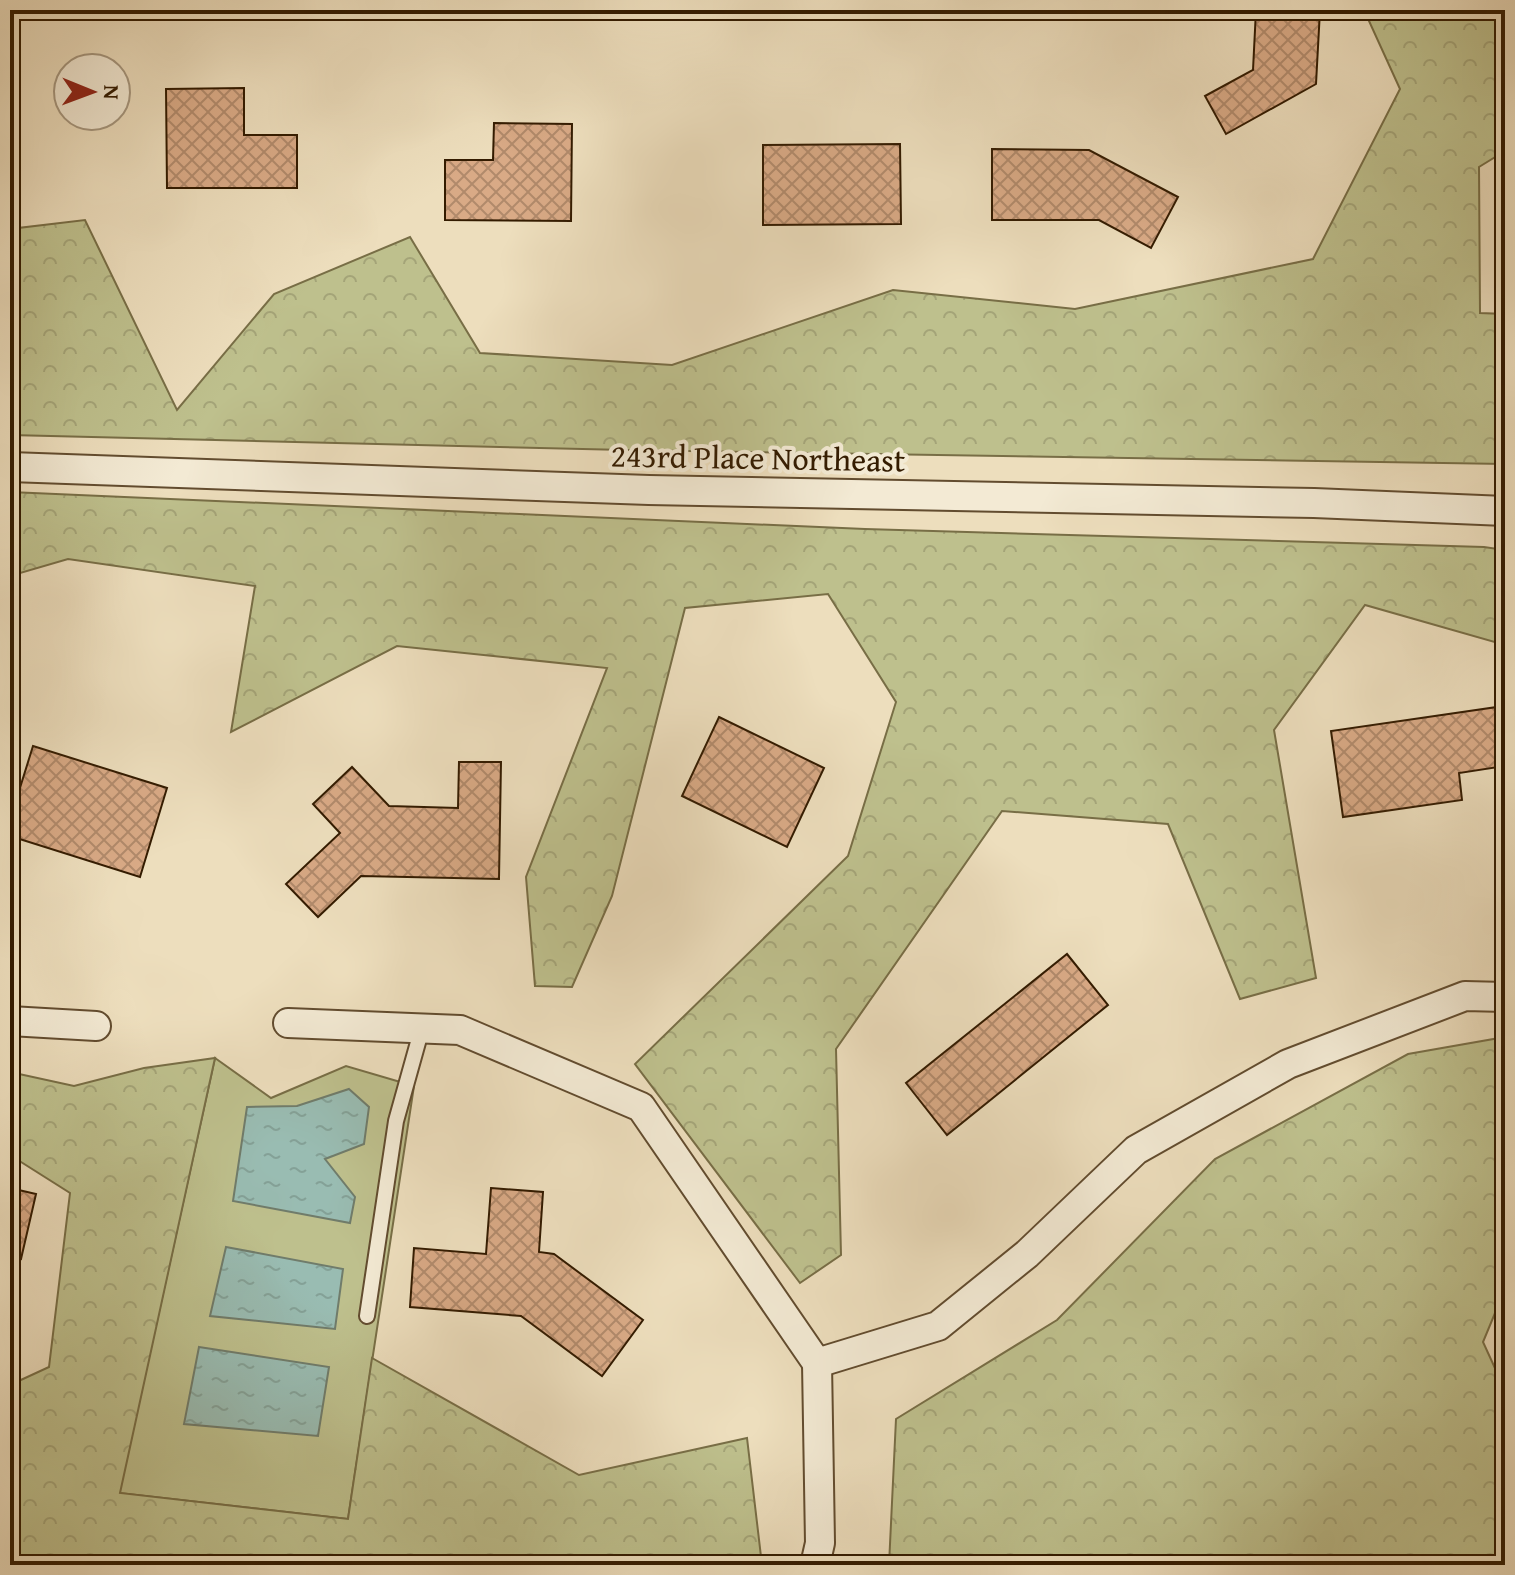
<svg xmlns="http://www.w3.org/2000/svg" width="1515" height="1575" font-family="'Gentium Book Plus',serif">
<defs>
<pattern id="forest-crowns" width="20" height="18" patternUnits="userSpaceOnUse" patternTransform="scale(2)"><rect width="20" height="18" fill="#bec08d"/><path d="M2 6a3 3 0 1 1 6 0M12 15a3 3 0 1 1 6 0" fill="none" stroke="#a4a478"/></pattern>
<pattern id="water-ripples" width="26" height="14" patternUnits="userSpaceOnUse" patternTransform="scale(2)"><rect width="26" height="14" fill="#99bcb2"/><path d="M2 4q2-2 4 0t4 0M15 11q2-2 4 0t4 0" fill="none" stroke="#84a197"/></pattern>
<pattern id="building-cross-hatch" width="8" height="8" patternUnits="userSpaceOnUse" patternTransform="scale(2)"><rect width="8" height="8" fill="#d9aa86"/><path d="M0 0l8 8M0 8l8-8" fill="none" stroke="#b18a6b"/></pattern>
</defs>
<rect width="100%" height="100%" fill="#eddebd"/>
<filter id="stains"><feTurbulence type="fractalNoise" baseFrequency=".0025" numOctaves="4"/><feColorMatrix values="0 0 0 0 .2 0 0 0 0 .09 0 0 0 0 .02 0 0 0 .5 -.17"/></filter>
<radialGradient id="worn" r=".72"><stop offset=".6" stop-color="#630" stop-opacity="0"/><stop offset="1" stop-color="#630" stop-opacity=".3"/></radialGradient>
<!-- green -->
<path fill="#bec08d" stroke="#786e46" stroke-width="2" d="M215 1058 271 1098 346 1066 414 1086 348 1519 119 1493Z"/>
<!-- forest -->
<g fill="url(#forest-crowns)" stroke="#786e46" stroke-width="2">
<path d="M1364 10H1505V151L1479 167 1480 313 1505 314V464L625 450 10 435V229L85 220 177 410 274 294 410 237 480 353 672 365 893 290 1075 309 1313 259 1400 89Z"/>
<path d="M10 492 865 529 1484 547 1505 550V645L1365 605 1274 730 1316 978 1240 999 1168 824 1002 811 836 1049 841 1255 800 1283 635 1064 848 856 896 702 828 594 685 608 612 896 572 987 535 986 526 877 607 668 397 646 231 732 255 586 68 559 10 576Z"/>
<path d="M1505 1037V1289L1483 1342 1505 1390V1565H889L896 1419 1057 1320 1215 1159 1408 1054Z"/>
<path d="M215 1058 120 1493 348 1519 372 1358 579 1475 747 1438 762 1565H10V1385L49 1367 70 1193 10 1155V1072L74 1086 144 1068Z"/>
</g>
<!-- water -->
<g fill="url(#water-ripples)" stroke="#707c6b" stroke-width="2">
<path d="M349 1089 369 1107 364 1144 325 1159 355 1197 350 1223 233 1201 247 1107 297 1106Z"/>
<path d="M226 1247 343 1269 335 1329 210 1316Z"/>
<path d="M199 1347 329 1367 318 1436 184 1424Z"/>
</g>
<!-- building -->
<g fill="url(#building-cross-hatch)" stroke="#331b00" stroke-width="2">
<path d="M1256 10H1320L1316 84 1226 134 1205 96 1253 70Z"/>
<path d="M244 88V135H297V188H167L166 89Z"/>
<path d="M494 123 572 124 571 221 445 220V160H493Z"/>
<path d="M900 144 901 224 763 225V145Z"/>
<path d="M992 149 1089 150 1178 197 1151 248 1099 220H992Z"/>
<path d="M1504 706 1505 766 1459 773 1462 800 1343 817 1331 731Z"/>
<path d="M719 717 824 768 787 847 682 796Z"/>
<path d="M33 746 167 788 140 877 10 836V820Z"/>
<path d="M459 762H501L499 879 361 876 318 917 286 884 340 833 313 804 352 767 389 806 458 808Z"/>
<path d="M1067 954 1108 1005 947 1135 906 1083Z"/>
<path d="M10 1188 36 1194 21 1259 10 1257Z"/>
<path d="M491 1188 543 1192 539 1252 554 1254 643 1320 602 1376 521 1316 410 1307 414 1248 486 1254Z"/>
</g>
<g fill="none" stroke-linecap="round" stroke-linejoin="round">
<defs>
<path id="lane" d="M367 1316 396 1121 422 1028"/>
<g id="street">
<path d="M10 467 649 490 1314 503 1505 511"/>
<path d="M10 1021 96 1026"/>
<path d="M288 1023 460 1030 641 1107 817 1363"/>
<path d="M817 1363 938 1326 1027 1254 1136 1150 1288 1064 1465 996 1505 997"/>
<path d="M815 1565 820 1543 817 1363"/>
</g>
</defs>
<!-- lane casing -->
<use href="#lane" stroke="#624c2f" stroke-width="18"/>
<!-- street casing -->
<use href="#street" stroke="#624c2f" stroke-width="32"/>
<!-- lane -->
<use href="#lane" stroke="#f3ead4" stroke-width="14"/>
<!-- street -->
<use href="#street" stroke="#f3ead4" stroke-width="28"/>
</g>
<g text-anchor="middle" stroke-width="8" stroke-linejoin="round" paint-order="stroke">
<!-- street labels -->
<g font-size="32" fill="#331b00" stroke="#f3ead4">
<text transform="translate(758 458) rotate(1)" y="11">243rd Place Northeast</text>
</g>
</g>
<!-- margin -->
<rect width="1515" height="1575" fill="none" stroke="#eddebd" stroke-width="40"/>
<rect x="12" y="12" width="1491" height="1551" fill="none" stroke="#331b00" stroke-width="4"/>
<rect x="20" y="20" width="1475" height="1535" fill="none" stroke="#331b00" stroke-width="2"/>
<!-- north arrow -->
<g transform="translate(92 92) rotate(91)"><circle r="38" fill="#f3ead4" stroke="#a6977f" stroke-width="2"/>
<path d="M0-6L14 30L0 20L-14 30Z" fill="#8f2418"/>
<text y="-12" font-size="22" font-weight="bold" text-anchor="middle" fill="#331b00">N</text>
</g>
<rect width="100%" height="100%" filter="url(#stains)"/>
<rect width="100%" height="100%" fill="url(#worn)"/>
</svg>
